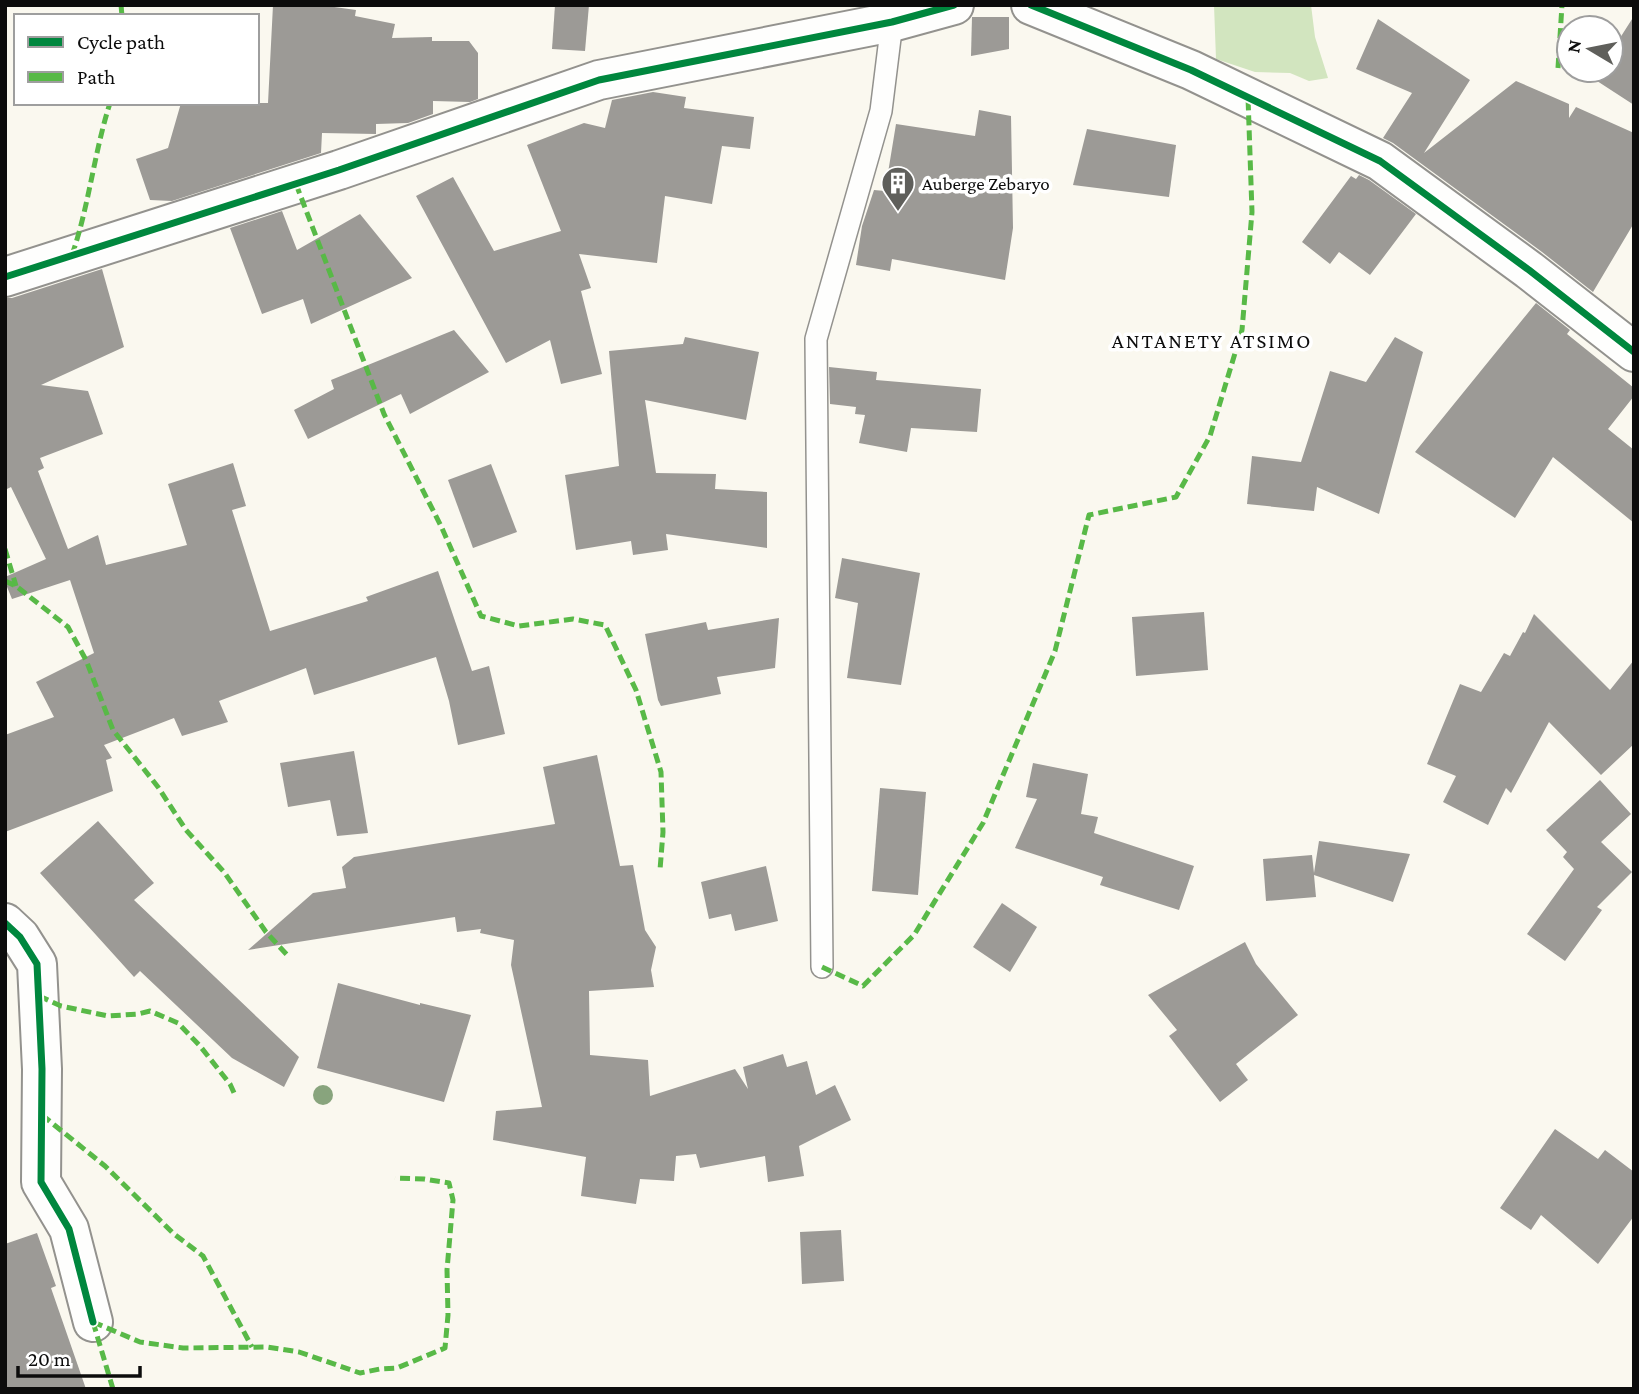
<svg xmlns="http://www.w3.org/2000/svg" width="1639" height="1394" font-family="'Crimson Pro',serif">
<rect width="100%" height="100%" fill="#faf8ef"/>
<!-- forest -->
<path fill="#d2e5bf" d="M1214 5H1311L1315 37 1328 78 1309 81 1290 73 1255 72 1216 59Z"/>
<!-- building -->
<g fill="#9c9a96">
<path d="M273 5H320L356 10 355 16 395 24 392 38 432 37V41H469L478 53V99L470 102 433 101V114L408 123 376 124V134L322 133 321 153 172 201 150 200 136 159 168 148 181 103H268Z"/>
<path d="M555 5H589L585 51 552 49Z"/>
<path d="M1634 16V105L1594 79 1600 70H1611V52Z"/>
<path d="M972 17H1009V49L971 56Z"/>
<path d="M1378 19 1470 80 1424 153 1516 81 1569 104V118L1576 107 1634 133V223L1593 292 1542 252 1393 143 1383 138 1412 93 1356 69Z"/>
<path d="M653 92 686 97 684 108 754 117 750 149 722 146 712 204 665 196 657 263 579 254 591 288 581 291 602 374 561 384 550 340 506 363 416 196 453 177 494 251 561 231 527 145 584 123 605 128 612 100Z"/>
<path d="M979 110 1011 116 1013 228 1005 280 892 259 890 271 856 265 862 226 874 190 885 191 896 124 975 136Z"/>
<path d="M1087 129 1176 145 1169 197 1073 185Z"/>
<path d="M1359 175 1369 180 1416 214 1370 275 1339 252 1330 264 1302 242 1351 176 1356 179Z"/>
<path d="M282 211 297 250 360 214 412 278 311 324 303 299 262 314 230 228Z"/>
<path d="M102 269 124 347 41 385 88 391 103 434 40 458 44 468 38 471 68 549 98 535 106 565 187 545 168 484 233 463 246 506 232 510 270 631 368 601 366 597 438 571 472 671 489 666 505 734 458 745 449 701 436 657 314 695 306 668 219 701 228 722 182 736 174 718 104 745 112 758 106 760 113 791 5 832V735L54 717 36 682 94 653 70 580 12 599 5 582V577L46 559 11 487 5 490V298H12Z"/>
<path d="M1536 303 1570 330 1567 334 1634 388V396L1608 429 1634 450V523L1553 457 1515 518 1415 452Z"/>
<path d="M454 330 489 372 410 414 401 394 308 439 294 410 334 389 331 380Z"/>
<path d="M685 337 759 352 746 420 645 400 656 473 716 474 715 489 767 492V548L666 534 668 550 633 555 631 541 576 550 565 475 619 466 609 351 683 344Z"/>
<path d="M1395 337 1423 352 1379 514 1317 487 1314 511 1247 504 1252 456 1301 462 1330 371 1366 382Z"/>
<path d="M829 367 877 372 876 380 981 389 977 432 911 428 907 452 859 443 865 415 855 414 856 407 830 404Z"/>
<path d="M491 464 517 532 473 548 448 480Z"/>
<path d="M842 558 920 573 901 685 847 678 858 603 835 598Z"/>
<path d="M1204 612 1208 670 1136 676 1132 617Z"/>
<path d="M1534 614 1610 690 1634 660V744L1601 775 1549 722 1511 793 1506 788 1488 825 1443 802 1456 776 1427 764 1460 684 1481 692 1504 653 1510 656 1523 632 1525 633Z"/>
<path d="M779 618 775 668 717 677 721 694 661 706 658 700 645 634 706 622 708 630Z"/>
<path d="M354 751 368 833 337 836 330 800 288 807 280 763Z"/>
<path d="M597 755 620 866 633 865 645 930 656 947 651 970 654 987 589 991 590 1055 648 1060 650 1096 735 1069 748 1089 743 1067 783 1054 787 1067 807 1061 816 1095 835 1085 851 1120 799 1146 804 1176 768 1182 765 1156 700 1168 696 1154 676 1156 674 1181 640 1179 636 1204 581 1196 586 1157 493 1140 496 1111 542 1107 511 965 514 940 480 933 481 929 457 932 455 917 248 950 313 893 346 888 342 867 354 857 555 824 543 767Z"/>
<path d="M1033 763 1088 774 1081 814 1098 817 1094 833 1194 866 1179 910 1100 885 1103 877 1015 848 1037 799 1026 797Z"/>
<path d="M1600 780 1631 814 1601 842 1632 872 1597 907 1602 910 1565 961 1527 934 1574 869 1563 857 1567 852 1546 830Z"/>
<path d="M880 788 926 792 918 895 872 891Z"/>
<path d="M98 821 154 883 134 900 299 1057 284 1087 232 1058 140 971 134 977 40 873Z"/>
<path d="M1319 841 1410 854 1393 902 1314 875 1316 897 1266 901 1263 859 1312 855 1314 873Z"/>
<path d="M766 866 778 921 735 931 731 914 709 919 701 882Z"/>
<path d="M1002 903 1037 927 1010 972 973 947Z"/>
<path d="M1245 942 1256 964 1298 1015 1236 1064 1248 1080 1220 1102 1169 1036 1177 1030 1148 995Z"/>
<path d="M338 983 420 1005V1003L471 1015 444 1102 317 1068Z"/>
<path d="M1555 1129 1598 1159 1605 1150 1634 1172V1216L1598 1264 1541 1215 1531 1230 1500 1208Z"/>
<path d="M841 1230 844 1281 802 1284 800 1232Z"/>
<path d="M37 1233 56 1286 51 1288 86 1389H5V1244Z"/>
</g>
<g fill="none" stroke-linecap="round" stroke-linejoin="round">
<defs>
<path id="lane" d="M822 967 816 339 881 111 892 22"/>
<g id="street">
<path d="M1031 5 1191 70 1380 161 1529 270 1634 352"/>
<path d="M5 277 339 170 599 80 892 22 954 5"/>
<path d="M5 923 20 937 37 964 42 1069 41 1182 69 1229 93 1322"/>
</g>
</defs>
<!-- lane casing -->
<use href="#lane" stroke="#93928e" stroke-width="24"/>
<!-- street casing -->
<use href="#street" stroke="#93928e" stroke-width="42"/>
<!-- lane -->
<use href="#lane" stroke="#fefefd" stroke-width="21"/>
<!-- street -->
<use href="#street" stroke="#fefefd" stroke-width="38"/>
<!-- quiet -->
<g stroke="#58b947" stroke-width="5" stroke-dasharray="10 5" stroke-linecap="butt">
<path d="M121 5 122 16"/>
<path d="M1558 68 1562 5"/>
<path d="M296 184 384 414 441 526 481 616 519 626 573 619 605 625 636 690 661 772 663 832 660 870"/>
<path d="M72 255C89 206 94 153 110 103"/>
<path d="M5 549 16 586"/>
<path d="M5 581 16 586 68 627 86 660 113 730 158 787 186 830 224 872 266 932 288 956"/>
<path d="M822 967 863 986 914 935 983 823 1055 651 1089 515 1176 497 1210 436 1242 330 1252 212 1248 97"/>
<path d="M39 996 61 1006 108 1016 138 1014 150 1011 178 1023 200 1046 230 1084 235 1095"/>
<path d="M42 1115 105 1166 174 1234 203 1256 252 1347"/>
<path d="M93 1322 140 1342 183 1348 267 1347 299 1352 360 1373 380 1369 397 1368 445 1348 448 1315 447 1270 453 1200 449 1183 424 1179 395 1178"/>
<path d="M93 1322 113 1389"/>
</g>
<defs>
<g id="cycleway">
<path d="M1031 5 1191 70 1380 161 1529 270 1634 352"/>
<path d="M5 277 339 170 599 80 892 22 954 5"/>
<path d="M5 923 20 937 37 964 42 1069 41 1182 69 1229 93 1322"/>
</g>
</defs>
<!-- cycleway casing -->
<use href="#cycleway" stroke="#fff" stroke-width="11"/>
<!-- cycleway -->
<use href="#cycleway" stroke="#00873e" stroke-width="7"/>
</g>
<!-- trees -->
<circle fill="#88a47d" cx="323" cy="1095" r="10"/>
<!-- icons -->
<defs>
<symbol id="building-pin" viewBox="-11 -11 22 30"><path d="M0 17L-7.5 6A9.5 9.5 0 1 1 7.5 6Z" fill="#5f5f5b" stroke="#fff"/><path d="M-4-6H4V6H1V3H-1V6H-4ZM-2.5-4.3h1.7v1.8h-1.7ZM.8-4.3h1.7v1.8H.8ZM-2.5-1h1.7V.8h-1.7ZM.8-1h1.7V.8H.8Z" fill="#fff"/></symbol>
</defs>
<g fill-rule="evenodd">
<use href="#building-pin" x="879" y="164" width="38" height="52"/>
</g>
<g text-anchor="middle" stroke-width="7" stroke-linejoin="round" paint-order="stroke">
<!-- poi labels -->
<g font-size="19" fill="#0c0c0c" stroke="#fff" text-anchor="start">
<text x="922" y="190">Auberge Zebaryo</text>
</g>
<!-- neighbourhood labels -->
<g font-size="21" letter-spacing="2" fill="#0c0c0c" stroke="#fff">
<text x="1212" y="348">ANTANETY ATSIMO</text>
</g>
</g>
<!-- border -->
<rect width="1639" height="1394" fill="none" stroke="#0c0c0c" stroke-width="14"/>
<!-- legend -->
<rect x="14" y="14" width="245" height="91" fill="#ffffff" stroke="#9e9e9e" stroke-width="2"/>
<rect x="28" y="37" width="35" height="10" fill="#00873e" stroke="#9e9e9e" stroke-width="2"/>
<text x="77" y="49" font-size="21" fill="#0c0c0c">Cycle path</text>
<rect x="28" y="72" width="35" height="10" fill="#58b947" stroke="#9e9e9e" stroke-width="2"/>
<text x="77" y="84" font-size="21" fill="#0c0c0c">Path</text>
<!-- north arrow -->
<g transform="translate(1590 49) rotate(280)"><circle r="33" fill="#ffffff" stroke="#9e9e9e" stroke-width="2"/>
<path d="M0-5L12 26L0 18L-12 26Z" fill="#5f5f5b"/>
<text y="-10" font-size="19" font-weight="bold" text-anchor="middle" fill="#0c0c0c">N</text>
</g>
<!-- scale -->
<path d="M18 1366v10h122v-10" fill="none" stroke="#0c0c0c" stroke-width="3.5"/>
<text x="28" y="1366" font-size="21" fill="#0c0c0c" stroke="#ffffff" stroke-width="5" paint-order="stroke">20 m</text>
</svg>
